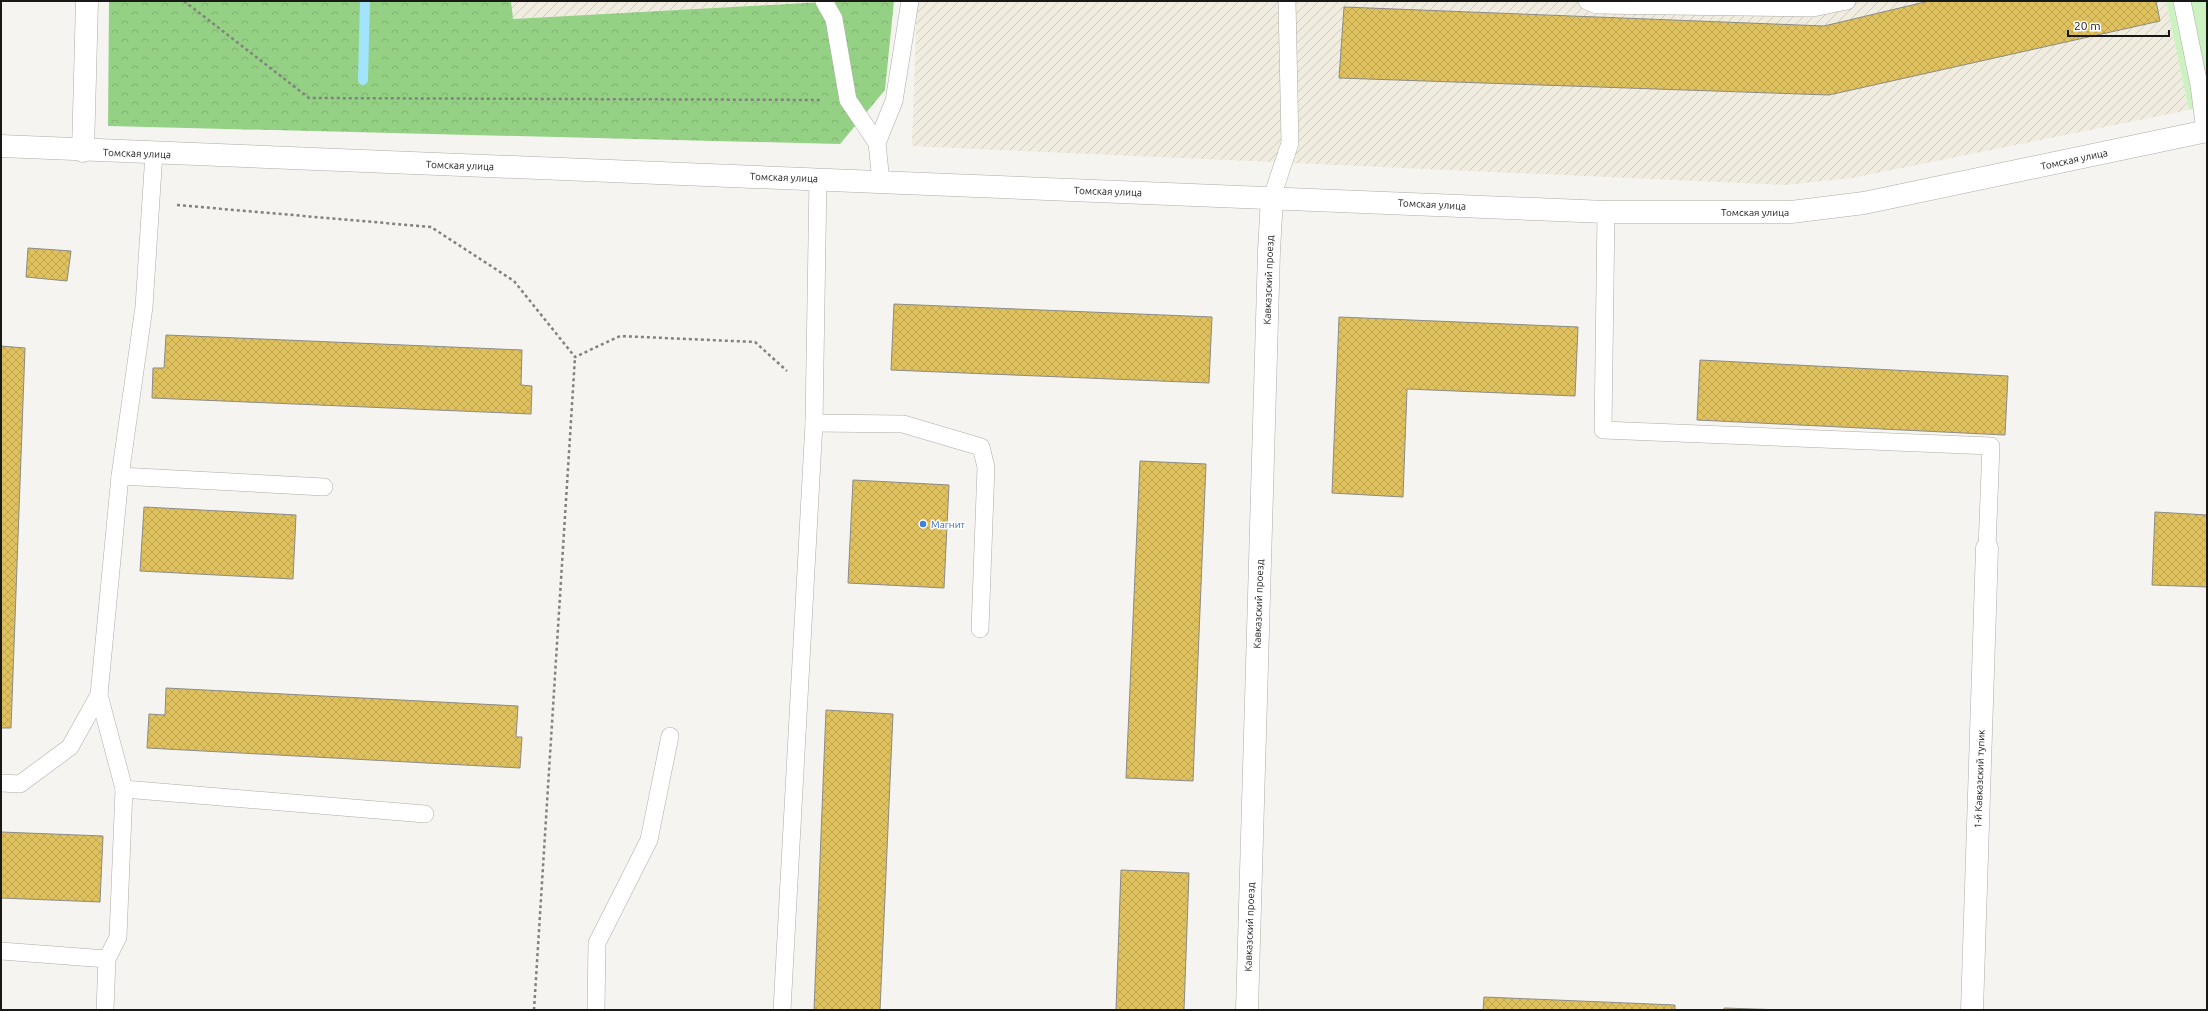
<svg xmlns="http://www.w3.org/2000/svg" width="2208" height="1011" font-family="Ubuntu,sans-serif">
<defs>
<pattern id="industrial-furrows" width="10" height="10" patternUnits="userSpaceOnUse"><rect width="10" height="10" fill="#f0ece0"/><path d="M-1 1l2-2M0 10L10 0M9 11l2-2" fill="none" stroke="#cdcabf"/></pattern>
<pattern id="forest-crowns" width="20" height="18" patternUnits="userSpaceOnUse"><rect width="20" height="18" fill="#95d184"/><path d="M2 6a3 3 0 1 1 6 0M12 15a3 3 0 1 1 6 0" fill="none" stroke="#80b371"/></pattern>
<pattern id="building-cross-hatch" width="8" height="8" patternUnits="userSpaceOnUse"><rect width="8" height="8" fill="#dfc15e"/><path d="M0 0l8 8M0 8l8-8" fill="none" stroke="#bfa551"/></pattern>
</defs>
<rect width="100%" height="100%" fill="#f5f4f0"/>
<!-- industrial -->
<g fill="url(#industrial-furrows)">
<path d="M511 1H843L513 19Z"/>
<path d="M917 1H2166L2189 110 1852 178 1786 185 912 146Z"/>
</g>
<!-- green -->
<path fill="#cbf2c0" d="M2166 1H2207V105L2189 110Z"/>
<!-- forest -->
<path fill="url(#forest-crowns)" d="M109 1H511L513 19 843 1H894L885 90 840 144 108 126Z"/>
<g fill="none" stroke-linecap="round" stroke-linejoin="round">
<!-- stream -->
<path stroke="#a1e4fb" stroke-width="10" d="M363 80 365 1"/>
</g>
<!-- building -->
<g fill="url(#building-cross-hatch)" stroke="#8c8b87">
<path d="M1929 1H2156L2160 21 1829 95 1339 78 1344 7 1824 26Z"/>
<path d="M28 248 71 251 67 281 26 277Z"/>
<path d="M894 304 1212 317 1209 383 891 370Z"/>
<path d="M1339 317 1578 327 1575 396 1407 389 1403 497 1332 493Z"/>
<path d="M166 335 522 350 521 385 532 386 531 414 152 398 153 368H164Z"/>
<path d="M1 346 25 348 11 728H1Z"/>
<path d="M1700 360 2008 376 2005 435 1697 420Z"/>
<path d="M1140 461 1206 464 1193 781 1126 778Z"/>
<path d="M853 480 949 485 944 588 848 583Z"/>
<path d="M144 507 296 515 293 579 140 571Z"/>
<path d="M2155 512 2207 515V587L2152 585Z"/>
<path d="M166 688 518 706 516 737H522L520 768 147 748 149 714 165 715Z"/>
<path d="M826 710 893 714 880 1010H814Z"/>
<path d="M1 832 103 836 100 902 1 898Z"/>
<path d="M1121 870 1189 873 1184 1010H1116Z"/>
<path d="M1484 997 1675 1005V1010H1483Z"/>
<path d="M1724 1008 1783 1010H1724Z"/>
</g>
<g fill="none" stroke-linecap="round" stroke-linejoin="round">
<defs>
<g id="service">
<path d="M824 1 834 19 848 100 877 143"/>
<path d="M1587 1 1597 5 1813 8 1847 1"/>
<path d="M2182 1 2199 85 2205 131"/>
<path d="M154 153 144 307 120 476 99 695 124 789 425 814"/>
<path d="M881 182 877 143 894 101 910 1"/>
<path d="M1272 197 1290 143 1287 1"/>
<path d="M1606 212 1603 430 1991 446 1987 548"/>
<path d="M814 423 903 424 981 447 986 467 980 629"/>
<path d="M120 476 324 487"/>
<path d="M1 783 20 784 70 747 99 695"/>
<path d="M1 951 107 959"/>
<path d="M105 1010 107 959 118 937 124 789"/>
<path d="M596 1010 597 943 649 840 670 736"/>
<path d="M782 1010 814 423 818 178"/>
</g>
<g id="minor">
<path d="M1 146 1606 212H1791L1864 203 2207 131"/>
<path d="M83 151 87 1"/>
<path d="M1247 1010 1269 251 1272 197"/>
<path d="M1972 1010 1987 548"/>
</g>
</defs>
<!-- service casing -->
<use href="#service" stroke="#adaca8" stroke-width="18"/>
<!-- minor casing -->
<use href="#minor" stroke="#adaca8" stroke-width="23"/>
<!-- path -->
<g stroke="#81817e" stroke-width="2.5" stroke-dasharray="3 3" stroke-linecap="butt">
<path d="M184 1 309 98 822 100"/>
<path d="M177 205 431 227 514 281 575 357 620 336 755 342 787 371"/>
<path d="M534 1010 575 357"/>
</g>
<!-- service -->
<use href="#service" stroke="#fff" stroke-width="17"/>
<!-- minor -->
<use href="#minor" stroke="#fff" stroke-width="22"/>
</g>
<!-- markers -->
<circle fill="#3f7fe0" stroke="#fff" stroke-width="1.5" cx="923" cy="524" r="4"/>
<g text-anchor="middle" stroke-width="3" stroke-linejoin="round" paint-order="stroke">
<!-- street labels -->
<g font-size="10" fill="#181817" stroke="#fff">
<text transform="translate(137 153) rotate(2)" y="4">Томская улица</text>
<text transform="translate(2074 159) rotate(-12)" y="4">Томская улица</text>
<text transform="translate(460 165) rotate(2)" y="4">Томская улица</text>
<text transform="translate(784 177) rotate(2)" y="4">Томская улица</text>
<text transform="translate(1108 191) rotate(2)" y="4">Томская улица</text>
<text transform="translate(1432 204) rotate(3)" y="4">Томская улица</text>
<text x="1755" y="216">Томская улица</text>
<text transform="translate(1268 280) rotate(-88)" y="4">Кавказский проезд</text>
<text transform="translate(1258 604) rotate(-88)" y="4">Кавказский проезд</text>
<text transform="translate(1979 779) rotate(-88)" y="4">1-й Кавказский тупик</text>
<text transform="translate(1249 927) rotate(-88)" y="4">Кавказский проезд</text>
</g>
<!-- shop labels -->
<g font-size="10" fill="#366cbe" stroke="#fff" text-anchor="start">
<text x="931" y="528">Магнит</text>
</g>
</g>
<!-- border -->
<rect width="2208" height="1011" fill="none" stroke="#181817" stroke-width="4"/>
<!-- scale -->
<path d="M2068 30v6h101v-6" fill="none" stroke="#181817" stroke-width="2"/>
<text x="2074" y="30" font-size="12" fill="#181817" stroke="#ffffff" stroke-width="3" paint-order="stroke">20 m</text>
</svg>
